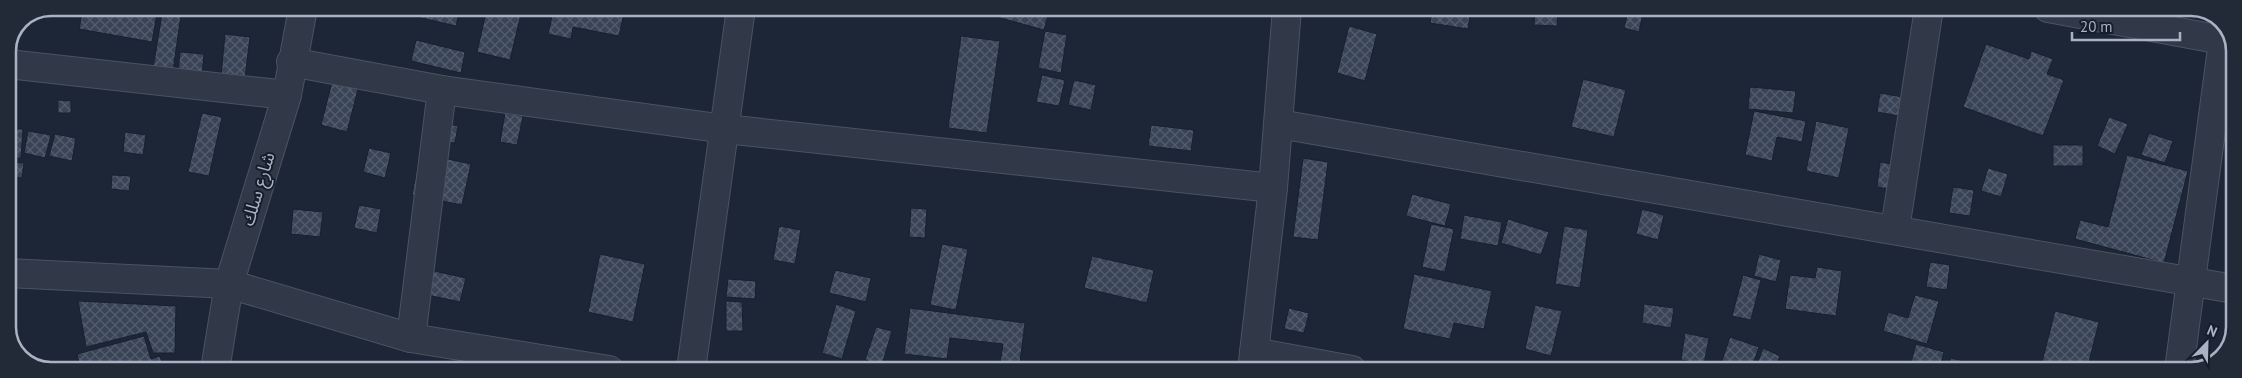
<svg xmlns="http://www.w3.org/2000/svg" width="2242" height="378" font-family="'PT Sans','Noto Sans Arabic',sans-serif">
<defs>
<pattern id="building-cross-hatch" width="8" height="8" patternUnits="userSpaceOnUse" patternTransform="scale(1.25)"><rect width="8" height="8" fill="#394457"/><path d="M0 0l8 8M0 8l8-8" fill="none" stroke="#535d6e"/></pattern>
</defs>
<rect width="100%" height="100%" fill="#1d2636"/>
<!-- building -->
<g fill="url(#building-cross-hatch)" stroke="#18202d">
<path d="M51 8H68L67 17 49 14Z"/>
<path d="M83 8H158L152 42 79 29Z"/>
<path d="M163 8H182L173 71 153 68Z"/>
<path d="M411 8H460L456 26 409 15Z"/>
<path d="M487 8 521 14 510 60 477 52Z"/>
<path d="M554 8H566L597 14 599 8H625L619 36 573 27 571 39 548 34Z"/>
<path d="M999 8H1050L1044 30 997 17Z"/>
<path d="M1433 8H1471L1468 29 1430 23Z"/>
<path d="M1535 8H1558L1557 26 1534 25Z"/>
<path d="M1572 8H1596L1593 17 1571 11Z"/>
<path d="M1629 8H1644L1639 32 1624 28Z"/>
<path d="M1349 26 1377 34 1365 81 1337 73Z"/>
<path d="M1045 31 1067 35 1061 73 1038 68Z"/>
<path d="M225 34 250 37 245 78 221 76Z"/>
<path d="M961 36 1000 41 987 133 948 128Z"/>
<path d="M416 40 465 52 461 73 411 61Z"/>
<path d="M1986 44 2029 59 2031 51 2053 59 2047 74 2064 80 2043 136 1963 107Z"/>
<path d="M180 52 204 54 202 75 178 72Z"/>
<path d="M1042 75 1065 80 1059 106 1036 102Z"/>
<path d="M1583 79 1626 90 1614 137 1571 127Z"/>
<path d="M1074 80 1096 85 1091 110 1068 105Z"/>
<path d="M332 82 358 89 347 132 321 125Z"/>
<path d="M1750 87 1796 91 1793 113 1748 109Z"/>
<path d="M1880 93 1920 100 1916 119 1877 112Z"/>
<path d="M58 100 71 101V113H58Z"/>
<path d="M1754 111 1806 121 1802 142 1777 137 1772 161 1745 155Z"/>
<path d="M202 113 222 117 209 176 188 172Z"/>
<path d="M505 113 523 116 517 145 500 142Z"/>
<path d="M2109 117 2128 124 2115 154 2097 146Z"/>
<path d="M434 121 458 126 455 143 431 140Z"/>
<path d="M1816 121 1849 128 1839 178 1806 171Z"/>
<path d="M1151 125 1194 130 1191 151 1148 146Z"/>
<path d="M8 129H23L21 158H8Z"/>
<path d="M28 131 51 135 45 158 24 153Z"/>
<path d="M125 132 146 135 143 155 123 152Z"/>
<path d="M2149 133 2173 141 2165 163 2141 155Z"/>
<path d="M55 134 76 138 72 161 49 156Z"/>
<rect x="2053" y="145" width="30" height="21"/>
<path d="M369 148 391 153 385 178 363 172Z"/>
<path d="M420 153 471 164 462 205 412 195Z"/>
<path d="M2127 155 2188 171 2164 263 2075 239 2080 220 2108 227Z"/>
<path d="M1303 158 1328 162 1318 240 1293 237Z"/>
<path d="M8 162 24 163 22 178 8 176Z"/>
<path d="M1880 162 1903 166 1900 191 1877 187Z"/>
<path d="M1988 168 2008 174 2001 197 1981 191Z"/>
<path d="M112 175 131 176 129 191 111 189Z"/>
<path d="M1953 187 1974 190 1970 216 1949 213Z"/>
<path d="M1412 194 1451 204 1445 226 1406 216Z"/>
<path d="M359 205 381 209 377 233 354 228Z"/>
<path d="M911 208 927 209 925 238 909 237Z"/>
<path d="M293 209 323 212 320 237 291 234Z"/>
<path d="M1642 209 1664 215 1658 240 1636 234Z"/>
<path d="M1464 215 1502 222 1498 246 1460 239Z"/>
<path d="M1508 219 1549 232 1541 255 1501 243Z"/>
<path d="M1431 224 1454 229 1445 272 1422 267Z"/>
<path d="M779 226 801 230 795 264 773 260Z"/>
<path d="M1564 226 1588 230 1580 288 1555 284Z"/>
<path d="M942 244 968 249 956 310 930 305Z"/>
<path d="M600 254 645 264 633 322 588 312Z"/>
<path d="M1759 254 1781 260 1776 282 1754 276Z"/>
<path d="M1092 256 1154 270 1147 303 1084 288Z"/>
<path d="M1930 262 1950 265 1947 290 1926 287Z"/>
<path d="M1817 267 1842 271 1836 316 1785 309 1790 275 1815 278Z"/>
<path d="M429 270 466 278 460 302 423 294Z"/>
<path d="M835 270 871 278 866 302 829 293Z"/>
<path d="M1414 274 1492 291 1484 329 1454 323 1450 339 1403 329Z"/>
<path d="M1743 275 1761 280 1751 320 1732 316Z"/>
<path d="M728 279 756 281 755 299 726 297Z"/>
<path d="M1915 295 1939 301 1927 344 1883 331 1888 312 1908 318Z"/>
<path d="M78 301 176 306 175 353H153L146 332 86 347Z"/>
<path d="M726 301 742 302 743 331H726Z"/>
<path d="M836 304 856 311 842 359 822 353Z"/>
<path d="M1644 304 1674 308 1671 328 1642 323Z"/>
<path d="M1535 305 1562 311 1551 356 1525 349Z"/>
<path d="M910 308 1025 323 1019 370H999L1003 344 950 338 947 359 904 354Z"/>
<path d="M1289 308 1309 313 1304 333 1284 329Z"/>
<path d="M2055 311 2099 322 2087 370H2040Z"/>
<path d="M876 327 892 331 882 365 865 360Z"/>
<path d="M1685 333 1709 338 1704 364 1681 360Z"/>
<path d="M144 336 151 359 160 356 164 370H81L77 354Z"/>
<path d="M1730 337 1759 347 1751 370H1719Z"/>
<path d="M1916 344 1944 352 1939 370H1909Z"/>
<path d="M1763 348 1780 356 1774 370H1755Z"/>
<path d="M1951 358 1975 364 1974 370H1947Z"/>
<path d="M1178 364 1205 369 1204 370H1177Z"/>
</g>
<g fill="none" stroke-linecap="round" stroke-linejoin="round">
<defs>
<g id="minor">
<path d="M2048 8 2233 42"/>
<path d="M291 62 442 90 725 129 1273 188"/>
<path d="M8 64 287 95"/>
<path d="M1279 124 2234 289"/>
<path d="M1895 229 1929 8"/>
<path d="M8 273 229 284 411 338 609 370"/>
<path d="M411 338 442 90"/>
<path d="M1254 352 1352 370"/>
<path d="M691 370 741 8"/>
<path d="M1252 370 1273 188 1287 8"/>
<path d="M2179 370 2225 26"/>
</g>
<path id="tertiary" d="M215 370 229 284 287 95 303 8"/>
</defs>
<!-- minor casing -->
<use href="#minor" stroke="#4b5362" stroke-width="30"/>
<!-- tertiary casing -->
<use href="#tertiary" stroke="#4b5362" stroke-width="30"/>
<!-- minor -->
<use href="#minor" stroke="#313847" stroke-width="28"/>
<!-- tertiary -->
<use href="#tertiary" stroke="#313847" stroke-width="28"/>
</g>
<g text-anchor="middle" stroke-width="4" stroke-linejoin="round" paint-order="stroke">
<!-- street labels -->
<g font-size="18" fill="#aab2c4" stroke="#171e2b">
<text transform="translate(258 189) rotate(-73)" y="6">شارع سلك</text>
</g>
</g>
<!-- crop -->
<path d="M0 0H2242V378H0ZM51 16H2191A35 35 0 0 1 2226 51V327A35 35 0 0 1 2191 362H51A35 35 0 0 1 16 327V51A35 35 0 0 1 51 16Z" fill="#232a37" fill-rule="evenodd"/>
<path fill="none" stroke="#aab2c4" stroke-width="2.5" d="M51 16H2191A35 35 0 0 1 2226 51V327A35 35 0 0 1 2191 362H51A35 35 0 0 1 16 327V51A35 35 0 0 1 51 16Z"/>
<!-- north arrow -->
<g transform="translate(2207 343) rotate(23)" stroke="#171e2b" stroke-width="4" paint-order="stroke">
<path d="M0-4L9 19L0 12L-9 19Z" fill="#aab2c4"/>
<text y="-8" font-size="14" font-weight="bold" text-anchor="middle" fill="#aab2c4">N</text>
</g>
<!-- scale -->
<path d="M2072 32v8h108v-8" fill="none" stroke="#aab2c4" stroke-width="2.5"/>
<text x="2080" y="32" font-size="15" fill="#aab2c4" stroke="#171e2b" stroke-width="4" paint-order="stroke">20 m</text>
</svg>
